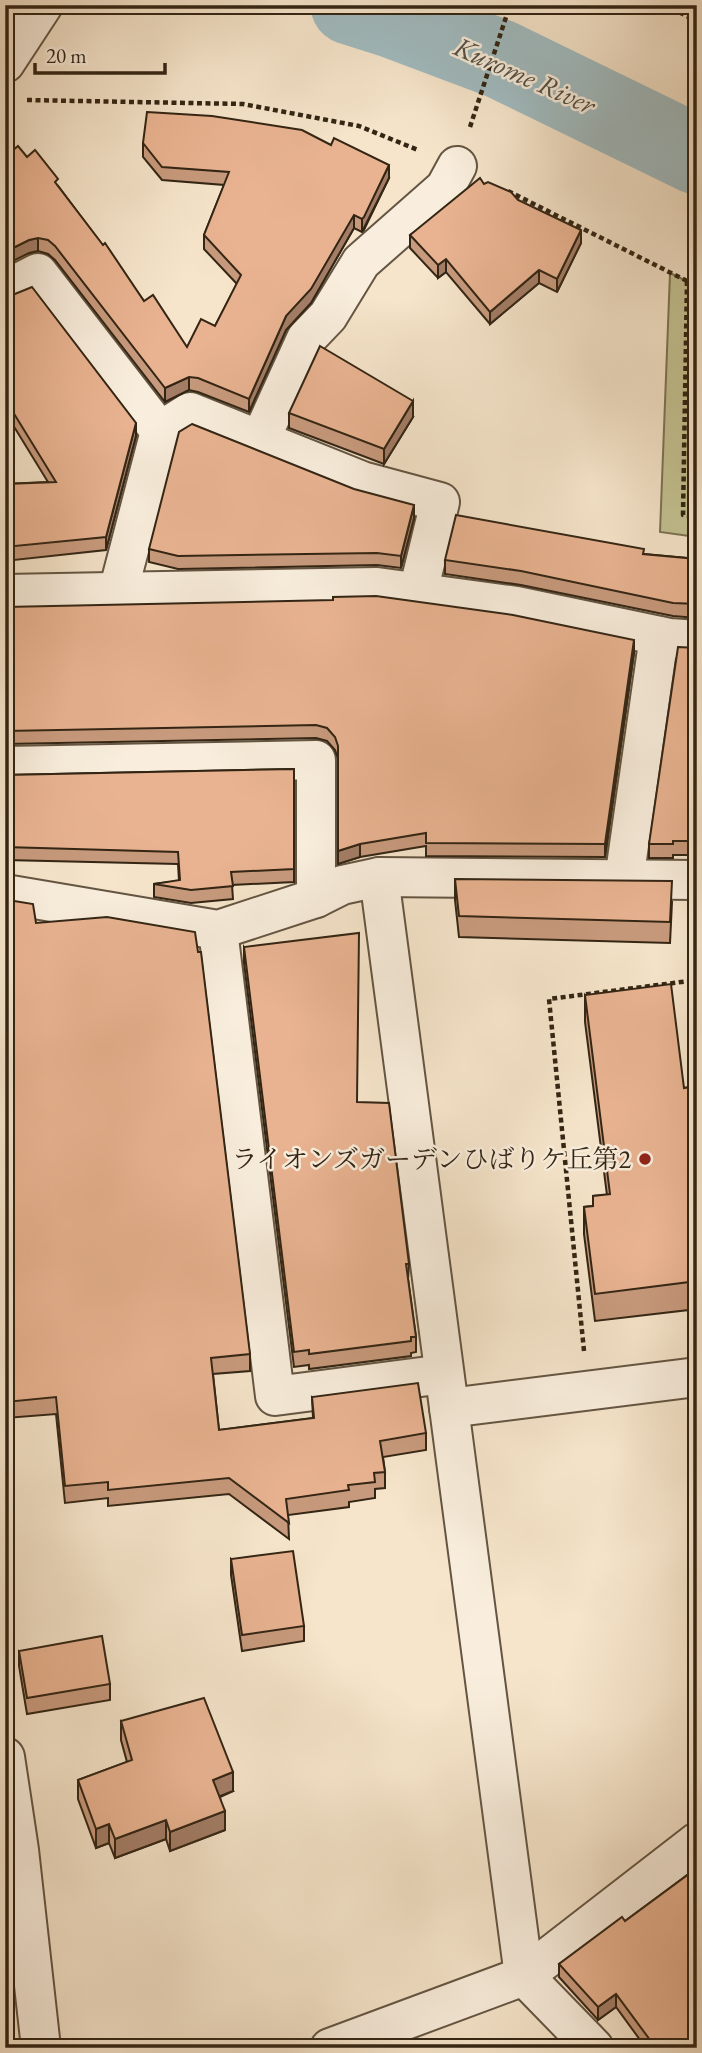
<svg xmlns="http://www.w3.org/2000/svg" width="702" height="2053" font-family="'EB Garamond','Noto Serif JP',serif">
<rect width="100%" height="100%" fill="#f6e5cb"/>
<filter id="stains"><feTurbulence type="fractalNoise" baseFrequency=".00286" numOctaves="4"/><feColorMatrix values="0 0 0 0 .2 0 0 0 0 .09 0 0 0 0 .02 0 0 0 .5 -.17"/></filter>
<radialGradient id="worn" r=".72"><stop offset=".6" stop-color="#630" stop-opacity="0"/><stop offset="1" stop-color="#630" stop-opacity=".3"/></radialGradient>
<!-- green -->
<path fill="#c4c292" stroke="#7c7453" stroke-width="2" d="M670 273 697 286V537L660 532Z"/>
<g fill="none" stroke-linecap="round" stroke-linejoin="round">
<!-- river -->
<path stroke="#a1bcc1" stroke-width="79" d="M350 5 391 18 500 59 697 155"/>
<defs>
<g id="minor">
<path d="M5 63 43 5"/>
<path d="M5 290 38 273 160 431"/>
<path d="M260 440 306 339 328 316 361 262 445 188 457 166"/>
<path d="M118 592 160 431 190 412 362 481 440 502 418 592"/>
<path d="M5 594 377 587 517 606 670 638 697 640"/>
<path d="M5 766 316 760V898"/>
<path d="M379 877 524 1976 594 2048"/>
<path d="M624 880 659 636"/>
<path d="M5 894 218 930 316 898 342 885 379 877 697 880"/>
<path d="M218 930 275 1396 444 1374"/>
<path d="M449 1408 697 1377"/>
<path d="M5 1757 19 1850 41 2048"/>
<path d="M330 2048 524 1976 697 1842"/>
</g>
</defs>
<!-- minor casing -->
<use href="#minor" stroke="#645542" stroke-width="42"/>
<!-- path -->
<g stroke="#332514" stroke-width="4.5" stroke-dasharray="5 3.5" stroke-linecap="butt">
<path d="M664 5 697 21"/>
<path d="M27 100 243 104 359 126 418 150"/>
<path d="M470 127 510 5"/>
<path d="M508 191 697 286"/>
<path d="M687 281 683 515 697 517"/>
<path d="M584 1351 549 999 697 980"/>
</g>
<!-- minor -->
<use href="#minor" stroke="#f9eedd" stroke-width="38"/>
</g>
<!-- wall -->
<g fill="#c89a7d" stroke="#332514" stroke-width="2">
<path d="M143 143 389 178 364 230 362 232 354 228 311 303 286 330 249 412 198 392 189 390 165 402 55 260 48 254 38 251 29 253 27 157 58 186 144 301 187 347 215 326 237 284 204 249V235L224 185 162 180 143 157Z"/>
<path d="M484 184 518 200 581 243 557 292 539 283 490 324 446 272 438 278 410 248V235Z"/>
<path d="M5 298 136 436 106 550 5 561V484L48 482 5 412Z"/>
<path d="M289 413 413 417 384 464 289 428Z"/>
<path d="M414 518 401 568 377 565 178 569 149 562V549Z"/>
<path d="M644 554 697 559V618L673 616 521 585 445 574V560Z"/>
<path d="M5 607 634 653 605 857 426 856V846L360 857 338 864V759L335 750 327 741 316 738 5 744Z"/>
<path d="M697 648V855H673V858H649V844Z"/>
<path d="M294 769V882L232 885 233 899 191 903 154 897V884L179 881 178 864 5 860V775Z"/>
<path d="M455 879 672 902 670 943 459 937 455 900Z"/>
<path d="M5 901 36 923 250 1354V1371L213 1374 219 1430 313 1418 312 1397 426 1433V1450L383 1457 385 1472V1488L375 1489V1498L349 1502V1507L288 1515 289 1539 229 1494 108 1506V1498L65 1503 56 1414 6 1418Z"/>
<path d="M244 947 357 1102 409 1264 408 1279 416 1337V1352L411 1353V1356L309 1369V1365L294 1367 244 963Z"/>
<path d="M585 995 684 1088 697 1086V1309L595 1321 584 1234V1207L593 1206V1196L607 1195 585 1022Z"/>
<path d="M231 1559 304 1626V1641L242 1651 231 1575Z"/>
<path d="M19 1651 110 1684V1700L27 1714 19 1666Z"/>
<path d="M121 1721 233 1791 220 1797 225 1830 170 1851 166 1839 115 1858 109 1843 96 1848 78 1799V1780L127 1762 121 1740Z"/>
<path d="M697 1861V2048H646L616 2007 598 2020 559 1977V1964L625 1921 694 1870V1863Z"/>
</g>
<!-- shaded-wall -->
<g fill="#a37d66" stroke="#332514" stroke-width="2">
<path d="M389 165V178L362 232V219Z"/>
<path d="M354 215V228L311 303 286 330 249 412V399L286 316Z"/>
<path d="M581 230V243L557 292V279Z"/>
<path d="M38 238V251L29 253 5 265V252L29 240Z"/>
<path d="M446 259V272L438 278V265Z"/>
<path d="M539 270V283L490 324V312Z"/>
<path d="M189 377V390L165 402V388Z"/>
<path d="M413 401V417L384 464V449Z"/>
<path d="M136 423V436L106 550V537Z"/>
<path d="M414 505V518L401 568V556Z"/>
<path d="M634 640V653L605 857V844Z"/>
<path d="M360 844V857L338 864V851Z"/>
<path d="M233 1772V1791L213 1799V1780Z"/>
<path d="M225 1811V1830L170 1851V1832Z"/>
<path d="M166 1820V1839L115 1858V1839Z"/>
<path d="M109 1824V1843L96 1848V1829Z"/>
<path d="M616 1994V2007L598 2020V2007Z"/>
</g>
<!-- building -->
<g fill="#e9b391" stroke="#332514" stroke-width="2">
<path d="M147 112 212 116 302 130 331 145 334 138 389 165 364 217 362 219 354 215 311 289 286 316 249 399 198 378 189 377 165 388 55 246 48 240 38 238 29 240 5 252V157L18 146 27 157 35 150 58 179 55 182 103 245 105 243 144 301 153 295 187 347 201 319 215 326 241 275 204 235 229 172 162 167 143 143Z"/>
<path d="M480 178 484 184 488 182 511 192 518 200 581 230 557 279 539 270 490 312 446 259 438 265 410 235Z"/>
<path d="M32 287 136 423 106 537 5 547V484L56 482 5 399V298Z"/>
<path d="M320 346 413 401 384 449 289 413Z"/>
<path d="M192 424 354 489 414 505 401 556 377 553 178 556 149 549 179 432Z"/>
<path d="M456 515 644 549 643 554 697 559V604L673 603 521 571 445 560Z"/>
<path d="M376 596 513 615 634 640 605 844 426 843V833L360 844 338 851V746L335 737 327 728 316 725 5 731V607L333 600V597Z"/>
<path d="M678 647 697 648V841H673V844H649Z"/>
<path d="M294 769V869L231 872 233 886 191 890 154 884 180 880 178 852 5 847V775Z"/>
<path d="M455 879 672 881 670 922 459 916Z"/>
<path d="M8 900 33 904 36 923 107 917 195 932 198 952H201L250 1354 211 1358 219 1430 314 1418 312 1397 418 1383 426 1433 380 1441 385 1472 374 1473 375 1482 348 1485 349 1490 286 1499 289 1523 229 1478 108 1490V1482L65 1486 56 1397 6 1402 5 1301H7L5 1282V1239H7L5 1216V901Z"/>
<path d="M359 933 357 1102 389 1103 409 1264H406L416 1337H411V1341L309 1354V1350L294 1352 244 947Z"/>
<path d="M671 984 684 1088 697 1086V1281L595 1294 584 1207 593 1206V1196L610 1194 585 995Z"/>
<path d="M293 1551 304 1626 242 1635 231 1559Z"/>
<path d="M102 1636 110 1684 27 1698 19 1651Z"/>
<path d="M204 1698 233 1772 213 1780 225 1811 170 1832 166 1820 115 1839 109 1824 96 1829 78 1780 132 1760 121 1721Z"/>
<path d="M697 1868V2048H656L616 1994 598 2007 559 1964 622 1917 625 1921Z"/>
<path d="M468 2044 470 2048H457Z"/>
</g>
<!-- markers -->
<circle fill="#8f2418" stroke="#f9eedd" stroke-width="2.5" cx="645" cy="1159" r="7"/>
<g text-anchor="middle" stroke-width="5" stroke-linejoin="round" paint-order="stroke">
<!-- poi labels -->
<g font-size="26" fill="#332514" stroke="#f9eedd" text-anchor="end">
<text x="631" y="1168">ライオンズガーデンひばりケ丘第2</text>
</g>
<!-- water labels -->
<g font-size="28" font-style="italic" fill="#545248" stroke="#f9eedd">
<text transform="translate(525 75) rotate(24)" y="10">Kurome River</text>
</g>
</g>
<!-- margin -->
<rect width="702" height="2053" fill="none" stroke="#f6e5cb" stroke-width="28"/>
<rect x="7" y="7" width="688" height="2039" fill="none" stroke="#332514" stroke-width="3.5"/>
<rect x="14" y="14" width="674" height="2025" fill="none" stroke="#332514" stroke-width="2"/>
<!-- scale -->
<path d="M35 63v10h130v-10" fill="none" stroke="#332514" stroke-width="3.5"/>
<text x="46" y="63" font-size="21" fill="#332514" stroke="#f9eedd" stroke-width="5" paint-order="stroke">20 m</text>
<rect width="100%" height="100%" filter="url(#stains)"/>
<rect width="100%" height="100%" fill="url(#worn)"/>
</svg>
